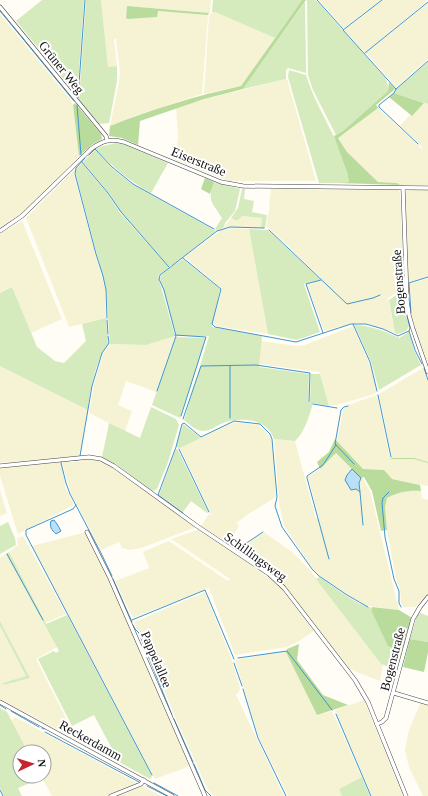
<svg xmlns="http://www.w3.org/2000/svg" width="428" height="796" font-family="Georgia,serif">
<rect width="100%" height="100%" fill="#fffdf5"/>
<!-- farmland -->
<g fill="#f6f3d4">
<path d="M101 0H211L210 12 209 13 127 6 126 18 158 11 208 15 202 94 134 116 110 126 119 82 120 72 116 39H114L117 66 108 67Z"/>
<path d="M319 0H381L344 28Z"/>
<path d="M383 0H426V2L365 53 344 30Z"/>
<path d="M428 3V59L396 87 366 53Z"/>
<path d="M212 12H215L275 38 241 86 204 94 209 16Z"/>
<path d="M0 14 70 99 73 105 79 156 29 207 19 215 0 227Z"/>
<path d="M287 79 316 181H229L175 160 178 137 176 108 204 99Z"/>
<path d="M424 103 428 104V185H400L397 183 378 182 347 152 338 137 378 108 422 149 423 148 400 126 410 115 412 116Z"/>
<path d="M75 169 74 175 105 289 106 318 69 327 26 218Z"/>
<path d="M271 189 399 190 400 193 404 287 388 298 395 333 366 323H353L324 331 307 285 323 280 266 225 270 205 269 204Z"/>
<path d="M407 190H428V276L409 283 408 282 405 193Z"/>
<path d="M241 216 262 218 261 228 224 227 231 218 237 221Z"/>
<path d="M22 221 62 319 31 333 12 287 0 293V234Z"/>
<path d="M230 228 249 229 268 334 216 326 213 323 222 289 185 257 221 230Z"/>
<path d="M428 278V364L415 328 411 315 412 314 410 284Z"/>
<path d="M353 326 369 363 374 380 377 392 371 395 337 405H329L319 372 259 364 261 341 297 346 305 345Z"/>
<path d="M175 336 156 392 126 381 118 405 132 411 125 431 89 413 94 385 103 353 110 344 146 345Z"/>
<path d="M0 366 88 410 79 456 7 464 5 462 0 463Z"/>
<path d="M423 368 428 381V462L414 458H392L379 394Z"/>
<path d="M377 395 390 459H414L428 463V486L392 479 384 470 363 469 337 441 343 410 348 405Z"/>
<path d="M234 422 259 425 269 435 271 439 274 459 276 497 245 516V517L236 523 239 526 228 543 201 526 209 514 212 516 180 448 229 424Z"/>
<path d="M274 439 295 441 316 519 319 518 308 477 326 464 336 453 352 469 347 475V484L351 488 356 489 359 492V483L362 477 370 491 399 610 368 606 346 594 327 581 320 576 312 568 284 526 279 503Z"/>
<path d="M89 459 101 461 114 467 194 525V528L141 548 130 550 122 548 119 542 101 550 71 494 62 462H78L81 460Z"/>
<path d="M61 461 66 489 74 505 18 534 0 476V468Z"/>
<path d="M0 490 7 513 0 516Z"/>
<path d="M410 490 421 491 422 498 428 500V594L416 607H403L401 603 400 590 396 578 387 530 385 507 387 498 394 494Z"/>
<path d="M197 530H201L275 582 282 589 314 631 299 641 287 647 235 655 209 588 133 618 115 581 149 568 143 552 169 541 228 581 230 579 171 539Z"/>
<path d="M86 532 103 565 190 766 155 779 32 546Z"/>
<path d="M264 532 292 552 309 569 381 664 383 665 380 681 349 669 278 578 236 551Z"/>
<path d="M23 536 66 614 45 623 9 552 18 545 17 538Z"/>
<path d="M6 554 57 647 36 659 77 740 0 699V626L26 676 4 683V685L30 678 0 621V558Z"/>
<path d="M205 592 232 660 240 688 239 692 236 695 284 796H214L208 790 176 719 140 632 137 629 134 622Z"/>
<path d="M285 651 287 653 317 715 332 711 333 713 362 777 339 789 342 796H288L259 738 235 660Z"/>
<path d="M364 700 365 703 403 796H372L335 710Z"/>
<path d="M421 702 428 704V796H423L409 767 405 750 409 730Z"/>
<path d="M15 717 137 783V785L108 796H52L41 776H44V752H28L12 721Z"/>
<path d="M143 786 161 796H116Z"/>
</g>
<!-- green -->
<g fill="#d5ebbd">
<path d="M42 0H84L78 85 70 87 16 21Z"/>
<path d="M86 0H101L108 67 117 66V81L109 123 99 124 79 100Z"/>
<path d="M213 0H302L275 38 215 12H212Z"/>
<path d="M307 0H315L318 2 386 79 388 86V91L343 131 336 135 313 90 308 75Z"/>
<path d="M305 2 306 73 288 68 286 70V79L243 89Z"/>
<path d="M428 62V104L394 93 396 89Z"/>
<path d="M289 70 306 75C317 112 343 142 349 182L339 183H319L288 77Z"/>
<path d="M116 143 123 144 168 163 151 193C129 181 113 167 95 149L103 146Z"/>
<path d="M95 150 114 170 132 184 216 231 174 264 169 266 121 212 109 193 83 162Z"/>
<path d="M82 163 108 194 120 213 169 267 158 276 175 336 146 345 110 344 106 289 76 175V169Z"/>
<path d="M214 182 240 189 235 211 225 223 224 227 217 231 215 229 222 218C212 202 207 201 214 182Z"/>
<path d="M242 189H245L244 199 254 201 252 212 267 215 265 228H261L262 218 242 216 237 221 231 218 238 208Z"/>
<path d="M249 229 268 230 321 280 304 284 320 332 297 340 268 334Z"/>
<path d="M183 259 220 289 212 327 262 336 259 367 309 374 308 403H310L311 374H320L329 406 313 403C310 414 304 434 295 441L274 439C267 418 241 417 223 423 216 426 210 431 202 431 195 430 189 424 184 420L209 336H178L176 334 160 278C164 270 175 264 183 259Z"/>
<path d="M12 287 37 347 55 361 64 363 86 341 82 324 106 318 108 344C97 356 89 393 88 410L0 366V293Z"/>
<path d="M404 290 406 316 409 326 406 331 398 334 395 333 389 300Z"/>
<path d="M355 325C371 326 385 331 399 338L409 332 414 350 421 365 379 390 371 362 355 326Z"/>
<path d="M176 337 206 338 180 418 152 405Z"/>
<path d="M151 407 176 419 179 425 168 462 157 489 152 491 116 464 102 457 109 423 140 438Z"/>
<path d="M183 424 201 438 180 448 176 447Z"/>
<path d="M176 449 178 450 208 512 207 513 191 501 183 512 159 495Z"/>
<path d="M8 522 15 538 16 545 0 554V526Z"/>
<path d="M9 552 46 624 67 615 152 776 150 779 119 762 94 715 72 726 38 659 54 651 56 653 59 651 6 554Z"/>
<path d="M319 577C335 587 354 604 372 608V612L403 651 398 670 381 664 316 579Z"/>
<path d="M418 612 428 616V642L410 639Z"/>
<path d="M0 621 30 678 4 685 3 683 26 676 0 626Z"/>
<path d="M0 708 7 712 28 752H20V776H41L42 778 18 788 22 796H4L0 788Z"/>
<path d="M362 777 370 796H342L339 789Z"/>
</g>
<!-- forest -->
<g fill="#b9dc9c">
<path d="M302 0H306L243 89 204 99 140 121 138 145 122 138 109 136 110 126C152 109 196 96 241 86Z"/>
<path d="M127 6 209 13 208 15 158 11 157 17 128 19 126 18Z"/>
<path d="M389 82 395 89 376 105 378 108 338 138 347 152 378 182 397 183 400 185 339 183 349 182 347 172 334 136 343 131 388 91Z"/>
<path d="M394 93 424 103 412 116 389 97Z"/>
<path d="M75 103 101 134 102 139 93 144 79 156 73 105Z"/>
<path d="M205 178 214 182 210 194 201 189Z"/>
<path d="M335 439 363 469 384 470 392 479 420 485 421 491C409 490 398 492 387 498L385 507 387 530 381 531 372 491 364 477 361 478 336 453 320 469 317 462 329 452Z"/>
<path d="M392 458H414L428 462V463L414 459H390Z"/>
<path d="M372 607 399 610 412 618 403 651 388 646 372 612Z"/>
<path d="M410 639 428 642V652L424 672 403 667Z"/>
<path d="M299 644 297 660 323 695 348 705 317 715 286 652 287 649Z"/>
</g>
<!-- water -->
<g fill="#b9e0f7" stroke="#3f96cf">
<path d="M352 469 361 478 359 483 360 492 356 489 351 490 345 480 347 475Z"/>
<path d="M54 520 57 524 61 531 56 534C52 530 49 527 51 521Z"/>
</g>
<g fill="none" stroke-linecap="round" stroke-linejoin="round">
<!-- stream -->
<g stroke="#3f96cf" stroke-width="1">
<path d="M317 0 343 29"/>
<path d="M382 0 343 30 396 89"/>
<path d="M0 11 74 101"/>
<path d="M365 53 428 2"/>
<path d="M78 98 85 0"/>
<path d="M77 105 81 155"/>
<path d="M418 144 379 107V105L394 93 396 89 428 61"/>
<path d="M89 155 95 149 112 167 133 184 214 229"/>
<path d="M85 158 76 168 75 174 96 254 103 276 106 290 107 318"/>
<path d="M82 162 108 193 121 212 169 267"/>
<path d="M269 230 347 304 373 298 380 295"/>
<path d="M183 258 221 289 212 324 215 327 296 342 351 324H366L383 329 398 336 409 331 415 350 422 364"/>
<path d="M321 280 306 284 323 333"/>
<path d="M405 290 407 316 410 328 409 331"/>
<path d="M411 313 409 283 428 277"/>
<path d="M107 320 108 334"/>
<path d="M353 324 370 362 377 391"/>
<path d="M175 335 206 337 181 416"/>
<path d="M424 368 428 380"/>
<path d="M157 391 176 336 164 290 159 279 160 275 217 231 230 227 264 228"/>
<path d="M378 395 391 457"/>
<path d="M313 404 337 408"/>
<path d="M348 406 344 407 341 410 335 444 354 464"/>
<path d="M230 418V366"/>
<path d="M183 419 201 366 256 365 310 373 309 402"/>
<path d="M179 449 209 512"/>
<path d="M80 456 92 386 102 353 109 343 108 336"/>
<path d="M62 461 61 463 66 483 70 494 101 553 112 576"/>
<path d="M65 461 78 460"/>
<path d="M360 492 363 525"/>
<path d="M389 492 383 498 382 503 385 537 394 579 399 591V603L401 607"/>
<path d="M76 505 73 509 26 530V535L152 775"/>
<path d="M183 513 158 495 176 447 182 424 184 423 201 437 234 421 260 424 270 434 272 439 277 497 275 506 282 527 312 569 319 576 347 595 368 607"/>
<path d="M236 550 263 532"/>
<path d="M7 554 43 620"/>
<path d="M329 559 307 478V476L323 465 336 445"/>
<path d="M113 579 132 622"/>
<path d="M132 620 205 590 234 659"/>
<path d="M133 625 135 629 139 633 172 715"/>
<path d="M238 658 287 651 332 710"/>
<path d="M234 663 242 686"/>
<path d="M243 689 258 738 286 796"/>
<path d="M0 705 6 709"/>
<path d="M11 711 39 727"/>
<path d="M336 714 371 796"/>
<path d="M174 719 193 762"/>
<path d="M42 728 44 729"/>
<path d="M45 732 139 782"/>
<path d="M194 764 205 790 211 796"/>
<path d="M154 783 178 796"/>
<path d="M147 786 167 796"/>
<path d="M0 790 3 796"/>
</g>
<defs>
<g id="minor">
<path d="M0 7 106 136 107 140"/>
<path d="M403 188 407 300 409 315 413 329 428 372"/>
<path d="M0 231 22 216 91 149C102 141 110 138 124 142L221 182 243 186 428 188"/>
<path d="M0 466 89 457 101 459 114 466 197 526 269 574 284 588 355 680 368 702 406 796"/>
<path d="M87 532 110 578 205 796"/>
<path d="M394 693 428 703"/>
<path d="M0 702 172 796"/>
<path d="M377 724 382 722 386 718 413 619 420 607 428 597"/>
<path d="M111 796 141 784 144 780"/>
</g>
</defs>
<!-- minor casing -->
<use href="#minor" stroke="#444" stroke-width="4.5"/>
<!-- minor -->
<use href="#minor" stroke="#fff" stroke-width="3.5"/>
</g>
<g text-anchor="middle" stroke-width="4" stroke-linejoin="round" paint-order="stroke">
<!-- street labels -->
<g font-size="13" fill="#111" stroke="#fff">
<text transform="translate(62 67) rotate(51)" y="5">Grüner Weg</text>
<text transform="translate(199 161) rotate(22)" y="5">Eiserstraße</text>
<text transform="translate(398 282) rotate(-94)" y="5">Bogenstraße</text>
<text transform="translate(256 556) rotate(36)" y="5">Schillingsweg</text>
<text transform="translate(157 659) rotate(67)" y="5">Pappelallee</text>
<text transform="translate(392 659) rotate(-75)" y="5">Bogenstraße</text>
<text transform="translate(91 740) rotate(29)" y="5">Reckerdamm</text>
</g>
</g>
<!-- north arrow -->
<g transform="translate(32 764) rotate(86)"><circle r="19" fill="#ffffff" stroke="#a0a0a0"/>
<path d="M0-3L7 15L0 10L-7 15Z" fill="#c4262e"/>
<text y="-6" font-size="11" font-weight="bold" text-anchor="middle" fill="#111111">N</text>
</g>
</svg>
